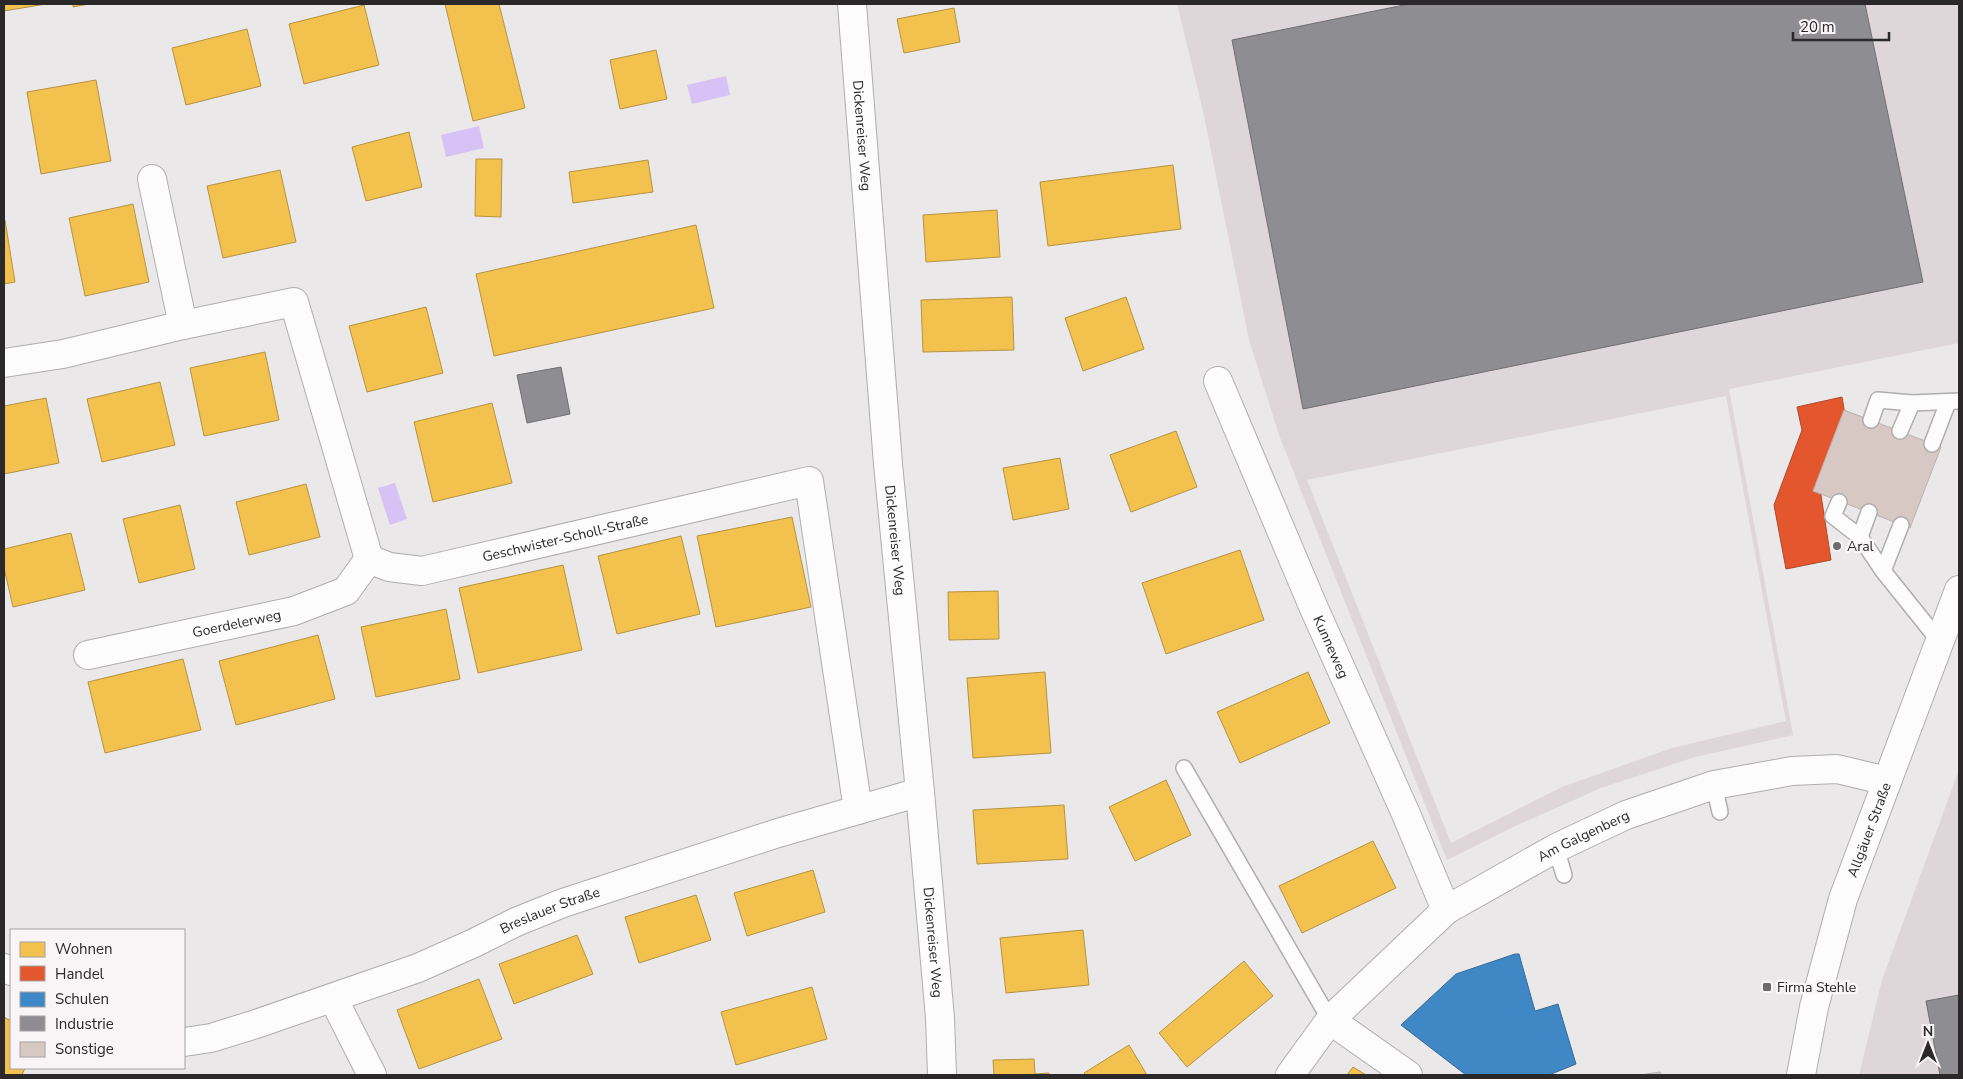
<svg xmlns="http://www.w3.org/2000/svg" width="1963" height="1079" font-family="'Nunito Sans',sans-serif">
<rect width="100%" height="100%" fill="#ebe8e9"/>
<!-- built -->
<g fill="#ded6d8" fill-rule="evenodd">
<path d="M1177 4H1409L1232 40 1303 409 1923 282 1865 4H1959V343L1729 389 1793 735 1695 757 1601 788 1511 828 1447 860 1279 435 1249 340 1203 111ZM1726 396 1786 721 1672 748 1562 787 1451 843 1307 480Z"/>
<path d="M1959 770V1075H1859L1882 980Z"/>
</g>
<!-- water -->
<g fill="#d7c2f6">
<path d="M726 76 730 95 692 104 687 85Z"/>
<path d="M479 126 484 148 446 157 441 135Z"/>
<path d="M395 483 407 519 390 525 378 488Z"/>
</g>
<!-- homes -->
<g fill="#f2c14e" stroke="#b69343">
<path d="M4 4H46L4 11Z"/>
<path d="M73 4H89L73 7Z"/>
<path d="M445 4H499L525 108 473 121Z"/>
<path d="M364 5 379 65 304 84 289 24Z"/>
<path d="M954 8 960 42 904 53 897 19Z"/>
<path d="M247 29 261 86 186 105 172 48Z"/>
<path d="M656 50 667 99 620 109 610 60Z"/>
<path d="M96 80 111 161 41 174 27 92Z"/>
<path d="M409 132 422 187 366 201 352 147Z"/>
<path d="M476 159H502L501 217 475 216Z"/>
<path d="M648 160 653 192 573 203 569 172Z"/>
<path d="M1173 165 1181 229 1048 246 1040 182Z"/>
<path d="M280 170 296 242 223 258 207 186Z"/>
<path d="M133 204 149 282 85 296 69 218Z"/>
<path d="M997 210 1000 257 926 262 923 215Z"/>
<path d="M4 220H5L15 282 4 284Z"/>
<path d="M696 225 714 308 494 356 476 274Z"/>
<path d="M1012 297 1014 350 923 352 921 300Z"/>
<path d="M1126 297 1144 349 1083 371 1065 318Z"/>
<path d="M426 307 443 373 367 392 349 326Z"/>
<path d="M265 352 279 420 204 436 190 368Z"/>
<path d="M160 382 175 445 102 462 87 399Z"/>
<path d="M46 398 59 463 4 474V406Z"/>
<path d="M492 403 512 483 433 502 414 422Z"/>
<path d="M1176 431 1197 487 1131 512 1110 455Z"/>
<path d="M1060 458 1069 509 1013 520 1003 468Z"/>
<path d="M306 484 320 537 249 555 236 502Z"/>
<path d="M180 505 195 569 139 583 123 519Z"/>
<path d="M792 517 811 607 716 627 697 536Z"/>
<path d="M71 533 85 590 13 607 4 568V549Z"/>
<path d="M681 536 700 614 617 634 598 556Z"/>
<path d="M1240 550 1264 620 1166 654 1142 583Z"/>
<path d="M563 565 582 650 478 673 459 588Z"/>
<path d="M998 591 999 639 949 640 948 592Z"/>
<path d="M446 609 460 679 376 697 361 627Z"/>
<path d="M318 635 335 699 236 725 219 661Z"/>
<path d="M183 659 201 730 105 753 88 682Z"/>
<path d="M1045 672 1051 753 973 758 967 678Z"/>
<path d="M1308 672 1330 723 1240 763 1217 712Z"/>
<path d="M1166 780 1191 835 1135 861 1109 807Z"/>
<path d="M1064 805 1068 859 977 864 973 810Z"/>
<path d="M1373 841 1396 888 1302 933 1279 886Z"/>
<path d="M813 870 825 912 747 936 734 893Z"/>
<path d="M696 895 711 940 639 963 625 917Z"/>
<path d="M1083 930 1089 985 1006 993 1000 938Z"/>
<path d="M577 935 593 974 514 1004 499 964Z"/>
<path d="M1244 961 1273 996 1187 1067 1159 1033Z"/>
<path d="M479 979 502 1039 419 1069 397 1010Z"/>
<path d="M812 987 827 1039 736 1065 721 1012Z"/>
<path d="M4 1017 11 1021V1068H25L22 1075H4Z"/>
<path d="M1129 1045 1147 1075H1086L1084 1073Z"/>
<path d="M1034 1059 1035 1074 1049 1073V1075H994L993 1060Z"/>
<path d="M1353 1067 1366 1075H1347Z"/>
</g>
<!-- shops -->
<path fill="#e4572e" stroke="#ac492c" d="M1842 397 1847 426 1821 495 1831 560 1786 569 1774 505 1802 430 1797 407Z"/>
<!-- schools -->
<path fill="#3f88c5" stroke="#396b96" d="M1515 954H1519L1535 1011 1558 1004 1576 1064 1549 1075H1466L1401 1025 1456 974Z"/>
<!-- industry -->
<g fill="#8d8d92" stroke="#6f6f72">
<path d="M1409 4H1865L1923 282 1303 409 1232 40Z"/>
<path d="M561 367 570 414 527 423 517 375Z"/>
<path d="M1959 995V1075H1940L1926 1001Z"/>
</g>
<!-- building -->
<g fill="#d8c8c3" stroke="#b6b4b5">
<path d="M1844 410 1941 447 1910 528 1813 491Z"/>
<path d="M1660 1072 1661 1075H1640Z"/>
</g>
<g fill="none" stroke-linecap="round" stroke-linejoin="round">
<defs>
<g id="service">
<path d="M1871 420 1878 400 1912 403 1959 401"/>
<path d="M1900 431 1912 403"/>
<path d="M1932 444 1948 402"/>
<path d="M1839 502 1833 516 1860 537"/>
<path d="M1869 512 1860 537 1883 571"/>
<path d="M1901 525 1883 571 1940 642"/>
<path d="M1184 768 1330 1020"/>
<path d="M1714 785 1720 812"/>
<path d="M1556 848 1564 875"/>
</g>
<g id="minor">
<path id="s1" d="M852 4 888 464 920 792 940 1018 942 1075"/>
<path d="M152 179 183 325"/>
<path id="s2" d="M4 363 63 354 183 325 294 302 369 559 389 567 422 571 809 481 858 810"/>
<path id="s3" d="M1218 381 1313 606 1406 814 1446 910"/>
<path id="s4" d="M88 655 294 611 346 591 369 559"/>
<path d="M4 968 11 971"/>
<path d="M333 998 372 1075"/>
<path d="M1330 1020 1408 1075"/>
<path id="s5" d="M184 1042 211 1038 256 1024 418 968 474 943 516 922 563 903 778 833 920 792"/>
<path id="s6" d="M1290 1075 1330 1020 1446 910 1556 848 1626 815 1714 785 1792 771 1837 769 1887 781"/>
</g>
<g id="secondary">
<path id="s7" d="M1801 1075 1814 1007 1843 899 1959 590"/>
</g>
</defs>
<!-- service casing -->
<use href="#service" stroke="#afadae" stroke-width="18"/>
<!-- minor casing -->
<use href="#minor" stroke="#afadae" stroke-width="30"/>
<!-- secondary casing -->
<use href="#secondary" stroke="#afadae" stroke-width="30"/>
<!-- service -->
<use href="#service" stroke="#fcfcfc" stroke-width="15"/>
<!-- minor -->
<use href="#minor" stroke="#fcfcfc" stroke-width="28"/>
<!-- secondary -->
<use href="#secondary" stroke="#fcfcfc" stroke-width="28"/>
</g>
<!-- markers -->
<g fill="#6e6b6c" stroke="#f9f4f5" stroke-width="2">
<circle cx="1837" cy="546" r="5"/>
<rect x="1762" y="982" width="10" height="10" rx="2.5"/>
</g>
<g text-anchor="middle" stroke-width="5" stroke-linejoin="round" paint-order="stroke">
<!-- street labels -->
<g font-size="14" fill="#2a2829" stroke="#f9f4f5">
<text dy="5" stroke="none"><textPath href="#s1" startOffset="132">Dickenreiser Weg</textPath></text>
<text dy="5" stroke="none"><textPath href="#s2" startOffset="766">Geschwister-Scholl-Straße</textPath></text>
<text dy="5" stroke="none"><textPath href="#s1" startOffset="538">Dickenreiser Weg</textPath></text>
<text dy="5" stroke="none"><textPath href="#s4" startOffset="152">Goerdelerweg</textPath></text>
<text dy="5" stroke="none"><textPath href="#s3" startOffset="289">Kunneweg</textPath></text>
<text dy="5" stroke="none"><textPath href="#s7" startOffset="255">Allgäuer Straße</textPath></text>
<text dy="5" stroke="none"><textPath href="#s6" startOffset="384">Am Galgenberg</textPath></text>
<text dy="5" stroke="none"><textPath href="#s5" startOffset="390">Breslauer Straße</textPath></text>
<text dy="5" stroke="none"><textPath href="#s1" startOffset="942">Dickenreiser Weg</textPath></text>
</g>
<!-- poi labels -->
<g font-size="14" fill="#2a2829" stroke="#f9f4f5" text-anchor="start">
<text x="1847" y="551">Aral</text>
<text x="1777" y="992">Firma Stehle</text>
</g>
</g>
<!-- border -->
<rect width="1963" height="1079" fill="none" stroke="#2a2829" stroke-width="10"/>
<!-- legend -->
<rect x="10" y="929" width="175" height="140" fill="#f9f4f5" stroke="#a6a2a3"/>
<rect x="20" y="942" width="25" height="15" fill="#f2c14e" stroke="#a6a2a3"/>
<text x="55" y="954" font-size="15" fill="#2a2829">Wohnen</text>
<rect x="20" y="966" width="25" height="15" fill="#e4572e" stroke="#a6a2a3"/>
<text x="55" y="979" font-size="15" fill="#2a2829">Handel</text>
<rect x="20" y="992" width="25" height="15" fill="#3f88c5" stroke="#a6a2a3"/>
<text x="55" y="1004" font-size="15" fill="#2a2829">Schulen</text>
<rect x="20" y="1016" width="25" height="15" fill="#8d8d92" stroke="#a6a2a3"/>
<text x="55" y="1029" font-size="15" fill="#2a2829">Industrie</text>
<rect x="20" y="1042" width="25" height="15" fill="#d8c8c3" stroke="#a6a2a3"/>
<text x="55" y="1054" font-size="15" fill="#2a2829">Sonstige</text>
<!-- north arrow -->
<g transform="translate(1928 1044)" stroke="#f9f4f5" stroke-width="4" paint-order="stroke">
<path d="M0-4L9 19L0 12L-9 19Z" fill="#2a2829"/>
<text y="-8" font-size="14" font-weight="bold" text-anchor="middle" fill="#2a2829">N</text>
</g>
<!-- scale -->
<path d="M1793 32v8h96v-8" fill="none" stroke="#2a2829" stroke-width="2.5"/>
<text x="1800" y="32" font-size="15" fill="#2a2829" stroke="#f9f4f5" stroke-width="4" paint-order="stroke">20 m</text>
</svg>
